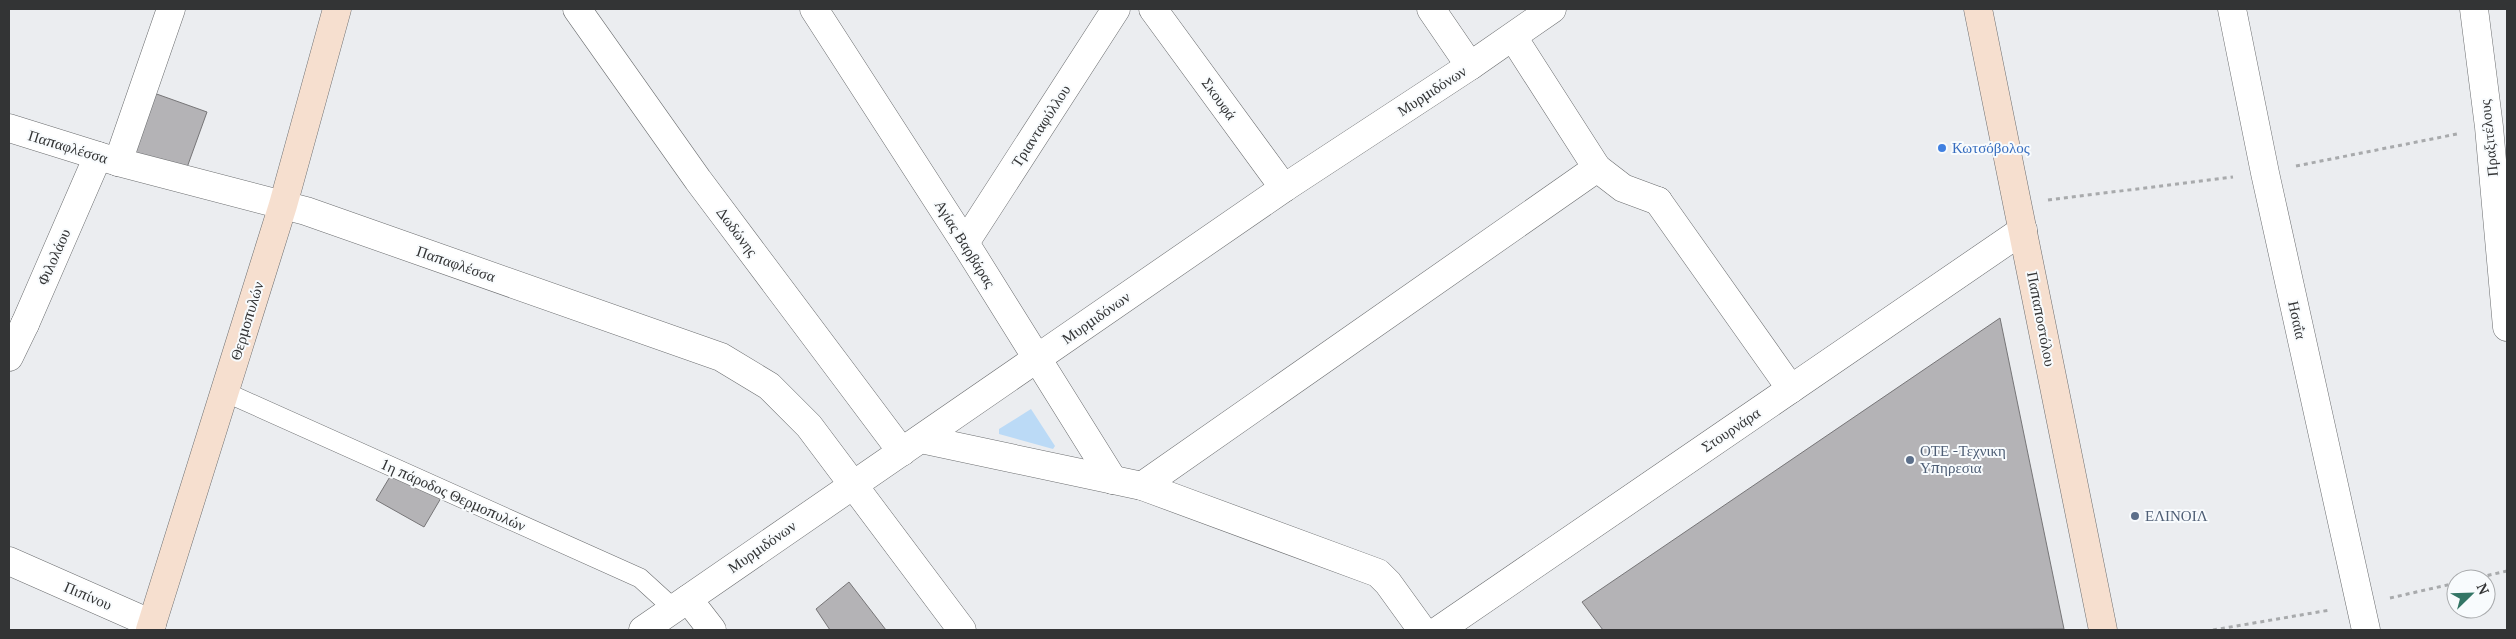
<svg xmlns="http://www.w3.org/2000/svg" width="2516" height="639" font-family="'PT Serif',serif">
<rect width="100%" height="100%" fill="#ebedf0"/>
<!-- green -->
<path fill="#bbdaf6" d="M1031 409 1055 446 1053 449 999 434V429Z"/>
<!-- building -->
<g fill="#b4b3b6" stroke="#767577">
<path d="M151 92 207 112 185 173 130 154Z"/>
<path d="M2000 318 2064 629 1603 630 1582 602Z"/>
<path d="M394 470 441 498 424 527 376 500Z"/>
<path d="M849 582 886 630H830L816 609Z"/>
</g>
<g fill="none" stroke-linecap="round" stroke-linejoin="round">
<defs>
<path id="service" d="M225 392 640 578 674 609"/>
<g id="pedestrian">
<path d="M1513 37 1597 168 1623 188 1658 201"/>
<path d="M25 324 98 156"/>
</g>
<g id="minor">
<path d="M577 9 698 180 902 452"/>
<path d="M814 9 965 243 1113 480"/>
<path d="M1153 9 1284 188"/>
<path d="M1431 9 1470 66"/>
<path d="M2232 9 2265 173 2366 630"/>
<path d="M2474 9 2489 127 2507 327"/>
<path d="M9 128 118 162 306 211 721 357 769 386 809 426 962 630"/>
<path d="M118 162 171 9"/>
<path d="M1658 201 1791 389"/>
<path d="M965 243 1116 9"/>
<path d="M9 357 25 324"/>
<path d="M921 439 1142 486 1378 573 1388 583 1422 630"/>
<path d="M1142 486 1597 168"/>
<path d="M688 599 712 630"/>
<path d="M643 630 1284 188 1470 66 1552 9"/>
<path d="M1439 630 2023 230"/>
</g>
<path id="tertiary" d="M9 561 152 624"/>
<g id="secondary">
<path d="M1978 9 2103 630"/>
<path d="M150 630 283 205 337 9"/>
</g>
</defs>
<!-- service casing -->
<use href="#service" stroke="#6b6d6f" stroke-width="20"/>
<!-- pedestrian casing -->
<use href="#pedestrian" stroke="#6b6d6f" stroke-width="29"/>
<!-- minor casing -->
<use href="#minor" stroke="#6b6d6f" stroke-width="29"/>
<!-- tertiary casing -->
<use href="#tertiary" stroke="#6b6d6f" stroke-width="29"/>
<!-- secondary casing -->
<use href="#secondary" stroke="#6b6d6f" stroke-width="29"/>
<!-- path -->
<g stroke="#a8aaac" stroke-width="3" stroke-dasharray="4 4" stroke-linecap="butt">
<path d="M2296 166 2457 134"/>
<path d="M2048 200 2233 177"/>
<path d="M2472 579 2507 571"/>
<path d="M2390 598 2456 583"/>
<path d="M2213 630 2330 610"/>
</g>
<!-- service -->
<use href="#service" stroke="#fff" stroke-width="19"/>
<!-- pedestrian -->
<use href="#pedestrian" stroke="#fff" stroke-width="28"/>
<!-- minor -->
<use href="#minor" stroke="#fff" stroke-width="28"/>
<!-- tertiary -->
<use href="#tertiary" stroke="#fff" stroke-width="28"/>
<!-- secondary -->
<use href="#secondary" stroke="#f6dfcf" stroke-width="28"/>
</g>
<!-- markers -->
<circle fill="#3f7fe0" stroke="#f8fbfd" stroke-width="2" cx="1942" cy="148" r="5"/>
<g fill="#5c6f8a" stroke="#f8fbfd" stroke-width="2">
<circle cx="1910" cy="460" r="5"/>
<circle cx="2135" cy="516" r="5"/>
</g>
<g text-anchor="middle" stroke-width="4" stroke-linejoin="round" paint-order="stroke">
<!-- street labels -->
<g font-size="15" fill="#333435" stroke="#f8fbfd">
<text transform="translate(1432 91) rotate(-33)" y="5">Μυρμιδόνων</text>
<text transform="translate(1219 99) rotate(54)" y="5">Σκουφά</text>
<text transform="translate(1041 126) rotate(-57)" y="5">Τριανταφύλλου</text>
<text transform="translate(2489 138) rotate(-96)" y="5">Πραξιτέλους</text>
<text transform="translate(68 147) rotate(17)" y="5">Παπαφλέσσα</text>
<text transform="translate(737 232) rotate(53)" y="5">Δωδώνης</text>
<text transform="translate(965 244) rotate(58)" y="5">Αγίας Βαρβάρας</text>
<text transform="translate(54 257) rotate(-66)" y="5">Φιλολάου</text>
<text transform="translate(456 264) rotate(19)" y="5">Παπαφλέσσα</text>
<text transform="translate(1096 318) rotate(-35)" y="5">Μυρμιδόνων</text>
<text transform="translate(2041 319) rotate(79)" y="5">Παπαποστόλου</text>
<text transform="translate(2297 320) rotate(78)" y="5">Ησαΐα</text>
<text transform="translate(247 321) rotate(-73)" y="5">Θερμοπυλών</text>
<text transform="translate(1731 430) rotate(-34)" y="5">Στουρνάρα</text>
<text transform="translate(453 495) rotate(24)" y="5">1η πάροδος Θερμοπυλών</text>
<text transform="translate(762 547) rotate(-35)" y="5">Μυρμιδόνων</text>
<text transform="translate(88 596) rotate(23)" y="5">Πιπίνου</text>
</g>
<!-- shop labels -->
<g font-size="15" fill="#366cbe" stroke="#f8fbfd" text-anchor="start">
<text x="1952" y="153">Κωτσόβολος</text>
</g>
<!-- service labels -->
<g font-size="15" fill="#4e5e75" stroke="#f8fbfd" text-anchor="start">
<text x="1920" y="456">ΟΤΕ -Τεχνικη<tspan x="1920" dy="17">Υπηρεσια</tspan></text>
<text x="2145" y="521">ΕΛΙΝΟΙΛ</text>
</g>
</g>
<!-- border -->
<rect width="2516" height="639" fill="none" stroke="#333435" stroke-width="20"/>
<!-- north arrow -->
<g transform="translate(2471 594) rotate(67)"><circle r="24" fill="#f8fbfd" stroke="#a9abad"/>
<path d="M0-4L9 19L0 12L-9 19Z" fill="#337565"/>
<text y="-8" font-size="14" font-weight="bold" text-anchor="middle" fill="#333435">N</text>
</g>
</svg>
